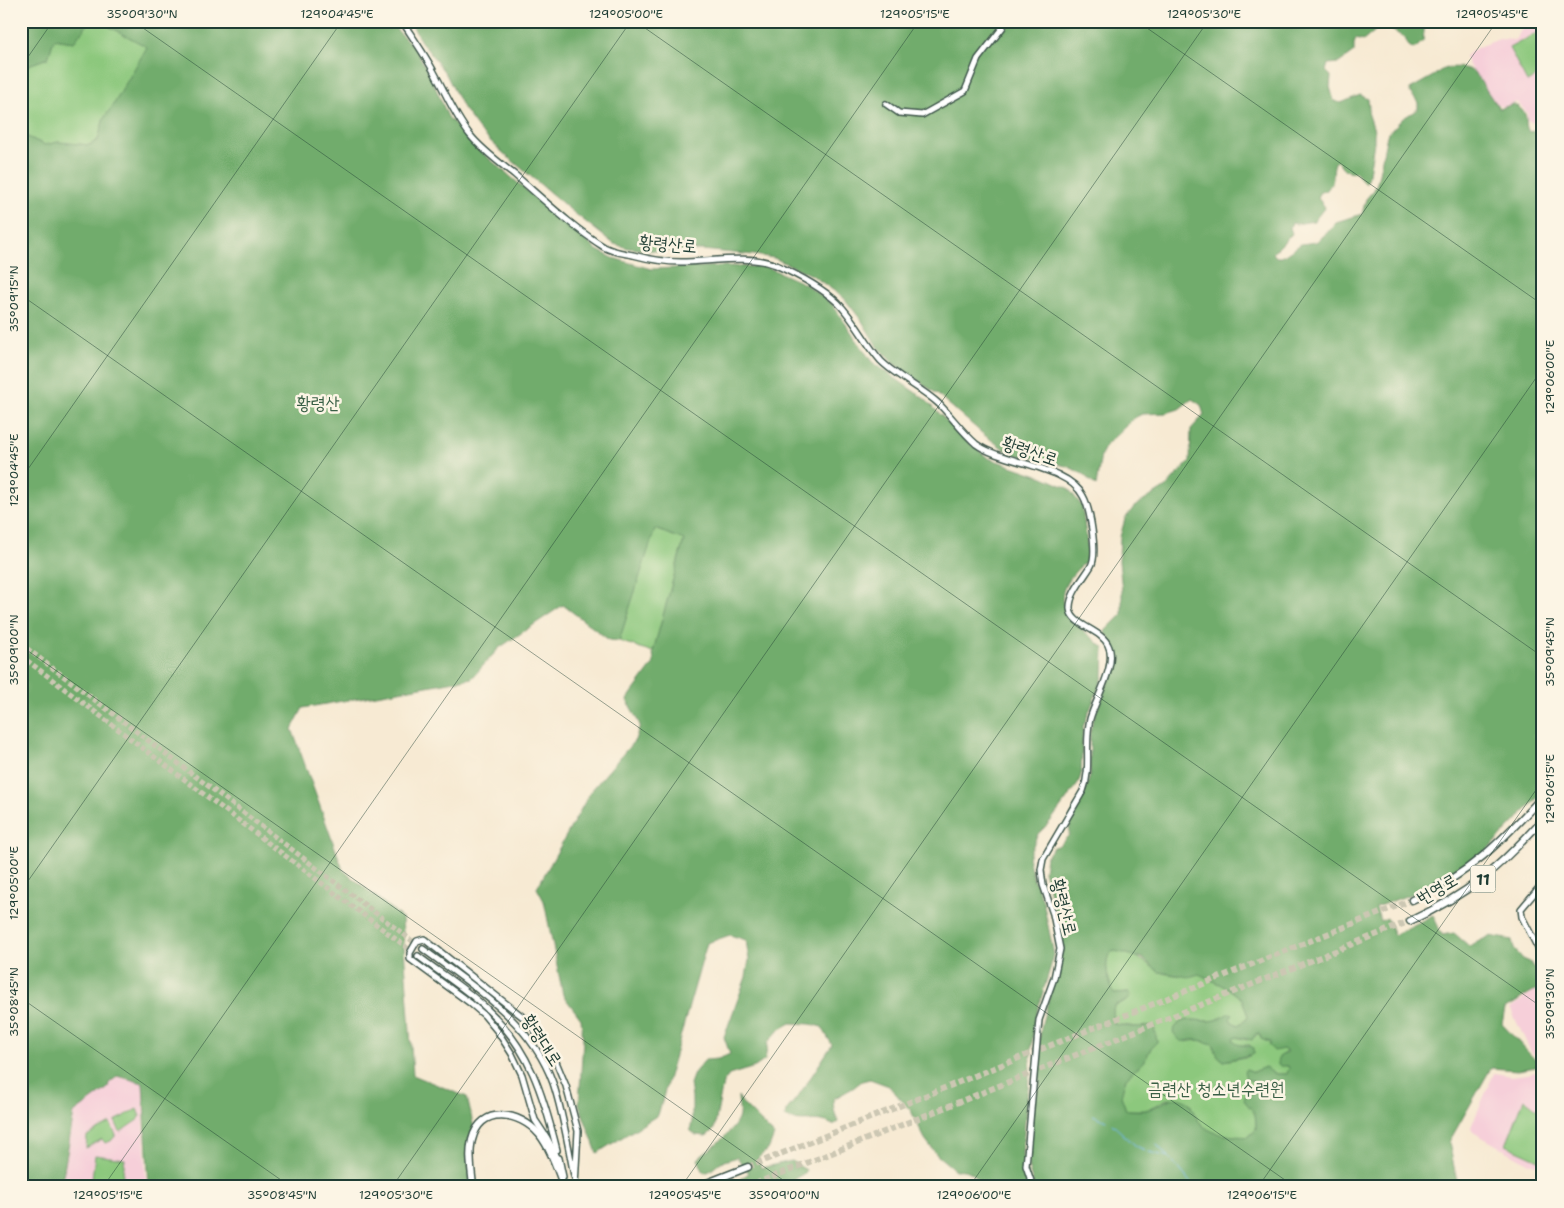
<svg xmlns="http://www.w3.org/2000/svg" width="1564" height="1208" font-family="'Shantell Sans','Poor Story',sans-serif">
<rect width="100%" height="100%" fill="#fcf5e5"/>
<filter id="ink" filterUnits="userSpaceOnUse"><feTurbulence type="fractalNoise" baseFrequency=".02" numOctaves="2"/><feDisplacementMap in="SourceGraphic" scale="10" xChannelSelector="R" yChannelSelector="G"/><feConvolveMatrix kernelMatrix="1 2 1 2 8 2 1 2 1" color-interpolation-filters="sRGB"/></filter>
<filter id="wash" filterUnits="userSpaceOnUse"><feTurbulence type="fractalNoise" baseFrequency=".0096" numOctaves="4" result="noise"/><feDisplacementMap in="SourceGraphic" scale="20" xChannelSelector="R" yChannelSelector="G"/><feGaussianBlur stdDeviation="1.12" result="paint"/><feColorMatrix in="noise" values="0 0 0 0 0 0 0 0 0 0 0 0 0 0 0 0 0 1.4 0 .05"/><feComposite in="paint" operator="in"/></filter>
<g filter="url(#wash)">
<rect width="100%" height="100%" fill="#f7ead3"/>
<!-- built -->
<g fill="#f6cfd9">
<path d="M1527 21H1543V125H1538L1527 120V113L1517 102 1504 107 1497 105 1468 64 1465 56 1478 47 1499 39 1515 40Z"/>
<path d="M1543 989V1061L1541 1062 1531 1052 1510 1008 1533 992Z"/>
<path d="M1543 1070 1542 1095 1543 1166 1528 1163 1473 1132 1471 1127 1494 1073 1511 1076 1528 1074Z"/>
<path d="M118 1077 143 1083 146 1187H62L59 1182 70 1112Z"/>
</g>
<!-- green -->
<g fill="#8cc87d" stroke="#568258">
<path d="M90 21H99L148 47 114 104 104 118 98 140 89 145 58 142 45 145 21 134V102L28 93 21 81V74L31 64 48 58 54 39 74 42Z"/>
<path d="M1537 33 1543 38C1543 60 1549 71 1527 82L1509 48Z"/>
<path d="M654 529 684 539 653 652 619 641Z"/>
<path d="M1111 952C1131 949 1142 961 1157 970 1167 976 1189 977 1199 973L1229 989 1242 999 1248 1016 1246 1020 1238 1025 1232 1022 1230 1018 1221 1017C1213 1025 1199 1019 1189 1020 1185 1020 1181 1022 1178 1024L1185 1042 1198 1040 1213 1043 1218 1056 1224 1061 1250 1056V1045H1237L1234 1042 1233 1039 1236 1037 1247 1040 1260 1034 1261 1039C1269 1042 1270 1043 1274 1050L1284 1049 1286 1051 1279 1058 1285 1065 1290 1068 1287 1074H1274L1265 1067 1254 1072 1246 1069 1252 1082 1260 1084 1263 1087 1259 1094 1246 1092 1244 1100 1249 1106 1255 1110 1256 1130 1248 1137C1219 1135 1200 1135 1190 1103L1167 1099 1148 1110H1126L1121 1096 1126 1078 1144 1062 1151 1048 1157 1042 1155 1034 1138 1027 1114 1024 1113 1009 1115 1005 1127 1001 1129 993 1114 994C1109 981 1102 964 1111 952Z"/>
<path d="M1524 1099 1543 1114 1541 1161 1506 1145Z"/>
<path d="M137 1109 140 1116 139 1119 120 1132 115 1121Z"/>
<path d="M110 1123 116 1135 111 1141 105 1143 102 1139 86 1148 87 1136Z"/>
<path d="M95 1155 125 1159 121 1187H91Z"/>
</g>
<!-- forest -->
<g fill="#71ac6c" stroke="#487450" fill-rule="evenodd">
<path d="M21 21H90L74 42 54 39 48 58 31 64 21 74Z"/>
<path d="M99 21H388L415 48 431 77 448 117 485 155 597 250 613 258 651 269 724 266 767 267 805 284 832 304 872 362 926 400 967 441 988 458 1043 477 1068 488 1082 506 1089 559C1040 599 1067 617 1104 648L1103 677 1083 727 1081 775 1078 784 1049 823 1038 834 1028 857 1033 878 1043 901 1054 955 1034 1022 1022 1154 1030 1187H984C975 1175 971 1168 955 1170L937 1155 925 1139 911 1111 889 1086 870 1079 862 1081 853 1088 833 1099 834 1110 838 1122 833 1125C816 1115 803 1126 785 1117L786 1111 799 1095 832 1045 822 1027 810 1024 791 1023 779 1030 768 1042 765 1060 755 1067 729 1075 723 1083 714 1130 706 1136 696 1135 690 1130 692 1122V1097L690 1084 694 1073 705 1060 718 1059 730 1054 724 1037 746 977 749 960 746 940 730 935 707 943 658 1115 597 1153 579 1104 583 1040 581 1019 563 995 544 901 537 888 591 791 635 740 640 725 627 700 654 663 653 652 684 540 655 529 619 641 609 640 563 605 499 648 472 678 303 708 292 729 343 870 402 918 413 1075 467 1097 474 1128 469 1139 467 1149 471 1187H149L143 1083 118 1076 109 1083 108 1088 74 1113 62 1182 65 1187H21V134L45 145 58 142 89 145 98 140 104 118 114 104 147 47Z"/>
<path d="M410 21H1425L1423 41 1417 47 1413 49 1408 45 1405 38 1390 29 1376 30 1363 41 1356 39 1354 44V52L1339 63 1328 64 1326 71 1331 76 1330 87 1334 101 1341 103 1360 95 1368 99 1369 108 1368 112 1374 130V142L1368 180 1365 183 1356 173 1343 169 1339 162 1336 161C1330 172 1338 177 1326 191L1320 192 1317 197 1325 207 1314 221 1296 224 1292 223 1290 227 1292 234 1273 253 1276 257H1282L1301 244 1316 242 1327 233 1336 222 1362 214 1366 199 1374 190 1377 183 1387 135 1402 119 1418 109V102L1410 93V89L1435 75C1443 65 1466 65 1475 73L1499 109 1513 104C1533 114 1522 121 1529 132L1535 131 1543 135V792L1487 851 1451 877 1419 894 1417 892 1376 907 1380 921 1387 918 1394 935 1433 915 1442 935 1454 933 1469 946 1490 936 1512 940 1514 949 1523 959 1530 962 1539 977 1542 988C1528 991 1518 1003 1505 1008L1502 1024 1537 1062 1536 1067 1518 1070 1491 1068 1449 1142 1458 1187H1034L1028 1166 1033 1096 1040 1088 1037 1057 1042 1023 1060 958 1054 908 1044 871 1046 857 1054 847 1058 846 1069 835 1071 815 1088 784 1090 775V732L1093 720 1107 685 1114 673V652L1110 638 1104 632 1122 614V591L1119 561 1120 537 1125 519 1134 507 1166 487 1190 461 1191 429 1204 415 1201 405 1192 399 1179 409 1166 413 1142 414 1134 418 1106 445 1101 455 1096 486 1083 474 1069 467 1037 458 1012 455 983 434 937 394 894 364 877 346 862 321 844 298 812 275 774 258 754 255 702 250 657 251 628 248 614 244 573 212 502 152 480 131 463 108 446 74 420 40ZM1115 951 1142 958 1159 972 1189 977 1199 974 1229 989 1242 999 1248 1016 1246 1020 1238 1025 1232 1022 1230 1018 1233 1014 1230 1013C1225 1015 1220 1019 1216 1020 1200 1024 1181 1012 1173 1032 1183 1047 1183 1039 1197 1040 1202 1040 1208 1043 1213 1044L1218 1056 1224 1061 1254 1054V1048C1247 1044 1240 1047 1234 1042L1233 1039 1237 1037 1252 1040 1255 1035 1260 1034 1261 1039 1270 1042 1269 1046 1274 1051 1283 1049 1286 1051V1053L1279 1057 1278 1064 1281 1066H1288L1289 1068 1287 1074H1274L1265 1067 1254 1072 1246 1069 1244 1071 1246 1079 1260 1084 1263 1087 1259 1094 1246 1092 1244 1100C1255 1115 1256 1110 1256 1130L1248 1137C1219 1135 1200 1135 1190 1103 1171 1092 1166 1103 1150 1109 1143 1112 1133 1110 1126 1110L1121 1096 1126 1078 1144 1062 1151 1048 1157 1042 1154 1026 1132 1027 1114 1024 1113 1009 1115 1005 1127 1001 1131 997 1129 993 1114 994C1109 981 1102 964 1111 952Z"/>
<path d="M738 1096 743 1104 774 1135 769 1148 758 1158 761 1168 791 1161 806 1170 805 1173 779 1187H738L736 1182 749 1173 737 1157 721 1162 710 1171 704 1173 698 1159C709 1149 736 1131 739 1116 740 1111 738 1102 738 1096Z"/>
</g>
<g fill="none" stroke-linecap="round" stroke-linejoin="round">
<!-- stream -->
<g stroke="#74bdec" stroke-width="1">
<path d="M1093 1115 1106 1121"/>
<path d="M1112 1124 1136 1146 1149 1152 1169 1157"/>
<path d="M1156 1144 1177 1166 1194 1187"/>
</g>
</g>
</g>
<g filter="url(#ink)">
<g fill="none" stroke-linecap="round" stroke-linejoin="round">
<!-- secondary-tunnel -->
<g stroke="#ccc7b3" stroke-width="5" stroke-dasharray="5 2.5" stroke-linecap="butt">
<path d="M21 644 423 949"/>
<path d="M21 656 418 956"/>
</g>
<!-- highway-tunnel -->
<g stroke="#ccc7b3" stroke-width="6" stroke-dasharray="6 3" stroke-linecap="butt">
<path d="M748 1167 1412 900"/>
<path d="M747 1187 1410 921"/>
</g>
<defs>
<g id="secondary">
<path d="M402 21C413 38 425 55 434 72 446 94 455 116 470 135 482 150 500 163 515 175 544 200 572 227 604 247 613 252 623 253 633 255 648 259 664 262 681 262 710 262 749 254 776 265 798 275 821 287 838 303 855 320 865 343 881 361 897 377 922 388 939 404 952 417 962 432 976 444 1003 464 1067 465 1083 496 1090 508 1098 554 1091 566 1084 578 1069 594 1070 609 1072 626 1101 629 1108 645 1118 664 1095 700 1090 719 1084 743 1092 768 1083 791L1043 859 1041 870 1043 885 1053 914 1060 949 1054 978 1039 1020 1026 1166 1033 1187"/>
<path d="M886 104 899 113 922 115 965 91 978 59 1003 27 1005 21"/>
<path d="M1543 883 1521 909 1522 917 1543 958"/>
<path d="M423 949C473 986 531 1021 553 1083 563 1113 568 1145 574 1176"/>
<path d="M418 956C440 973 465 988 486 1008 530 1049 543 1094 557 1150"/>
<path d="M559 1158 563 1177"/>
<path d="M559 1161 547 1138 535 1120 522 1075 512 1054 498 1032 484 1015 470 1003 410 959V953L417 941 424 939 528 1021 554 1057 566 1086 578 1131 575 1186"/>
</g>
<g id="highway">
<path d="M1412 900C1469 875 1502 841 1543 796"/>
<path d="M1410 921C1469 894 1500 867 1543 819"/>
<path d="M473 1187C472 1172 468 1155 472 1140 481 1104 520 1112 539 1134 551 1149 557 1169 564 1187"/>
<path d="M697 1187 748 1167"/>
</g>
</defs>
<!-- secondary casing -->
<use href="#secondary" stroke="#3f574c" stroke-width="8"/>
<!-- highway casing -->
<use href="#highway" stroke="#3f574c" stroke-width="9"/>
<!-- secondary -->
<use href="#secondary" stroke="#fff" stroke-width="5"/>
<!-- highway -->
<use href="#highway" stroke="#fff" stroke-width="6"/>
</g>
</g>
<!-- ticks -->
<path fill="none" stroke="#1f3d34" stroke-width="1" stroke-opacity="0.45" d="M133 21 1543 1008M635 21 1543 657M1137 21 1543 305M21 67 53 21M21 295 1295 1187M21 479 342 21M21 646 793 1187M21 891 631 21M21 998 291 1187M103 1187 919 21M392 1187 1208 21M681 1187 1497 21M969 1187 1543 368M1258 1187 1543 780"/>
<g text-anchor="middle" stroke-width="5" stroke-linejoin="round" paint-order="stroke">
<!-- shield labels -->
<rect fill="#fcf5e5" stroke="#617469" stroke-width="1" x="1470.5" y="865.5" width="25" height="27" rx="4"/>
<g font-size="16" font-weight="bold" fill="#1f3d34">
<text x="1483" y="885">11</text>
</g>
<!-- street labels -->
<g font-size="18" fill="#1f3d34" stroke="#fcf5e5">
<text transform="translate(668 244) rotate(5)" y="6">황령산로</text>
<text transform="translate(1030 451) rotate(19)" y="6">황령산로</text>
<text transform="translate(1437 889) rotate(-30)" y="6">번영로</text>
<text transform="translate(1064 907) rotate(76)" y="6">황령산로</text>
<text transform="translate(542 1040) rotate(57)" y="6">황령대로</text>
</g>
<!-- park labels -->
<g font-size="18" fill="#3a6046" stroke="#fcf5e5">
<text x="318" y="409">황령산</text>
<text x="1216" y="1095">금련산 청소년수련원</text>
</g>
</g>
<!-- margin -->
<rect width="1564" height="1208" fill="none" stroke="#fcf5e5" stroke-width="55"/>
<rect x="28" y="28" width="1508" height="1152" fill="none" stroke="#1f3d34" stroke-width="2"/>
<g font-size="12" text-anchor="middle" fill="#1f3d34">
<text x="142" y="18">35°09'30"N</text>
<text x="337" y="18">129°04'45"E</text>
<text x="626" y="18">129°05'00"E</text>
<text x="915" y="18">129°05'15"E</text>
<text x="1204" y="18">129°05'30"E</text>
<text x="1492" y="18">129°05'45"E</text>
<text transform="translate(14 299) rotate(-90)" y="4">35°09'15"N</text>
<text transform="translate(1550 377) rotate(-90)" y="4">129°06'00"E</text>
<text transform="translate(14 470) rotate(-90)" y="4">129°04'45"E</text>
<text transform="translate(14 650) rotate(-90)" y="4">35°09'00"N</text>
<text transform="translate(1550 652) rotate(-90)" y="4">35°09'45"N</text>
<text transform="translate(1550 789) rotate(-90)" y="4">129°06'15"E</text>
<text transform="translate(14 883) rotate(-90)" y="4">129°05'00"E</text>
<text transform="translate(14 1002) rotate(-90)" y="4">35°08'45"N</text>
<text transform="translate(1550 1004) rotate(-90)" y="4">35°09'30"N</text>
<text x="108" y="1199">129°05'15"E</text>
<text x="282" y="1199">35°08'45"N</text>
<text x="396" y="1199">129°05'30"E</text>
<text x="685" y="1199">129°05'45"E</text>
<text x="784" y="1199">35°09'00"N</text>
<text x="974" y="1199">129°06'00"E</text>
<text x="1262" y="1199">129°06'15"E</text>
</g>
</svg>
